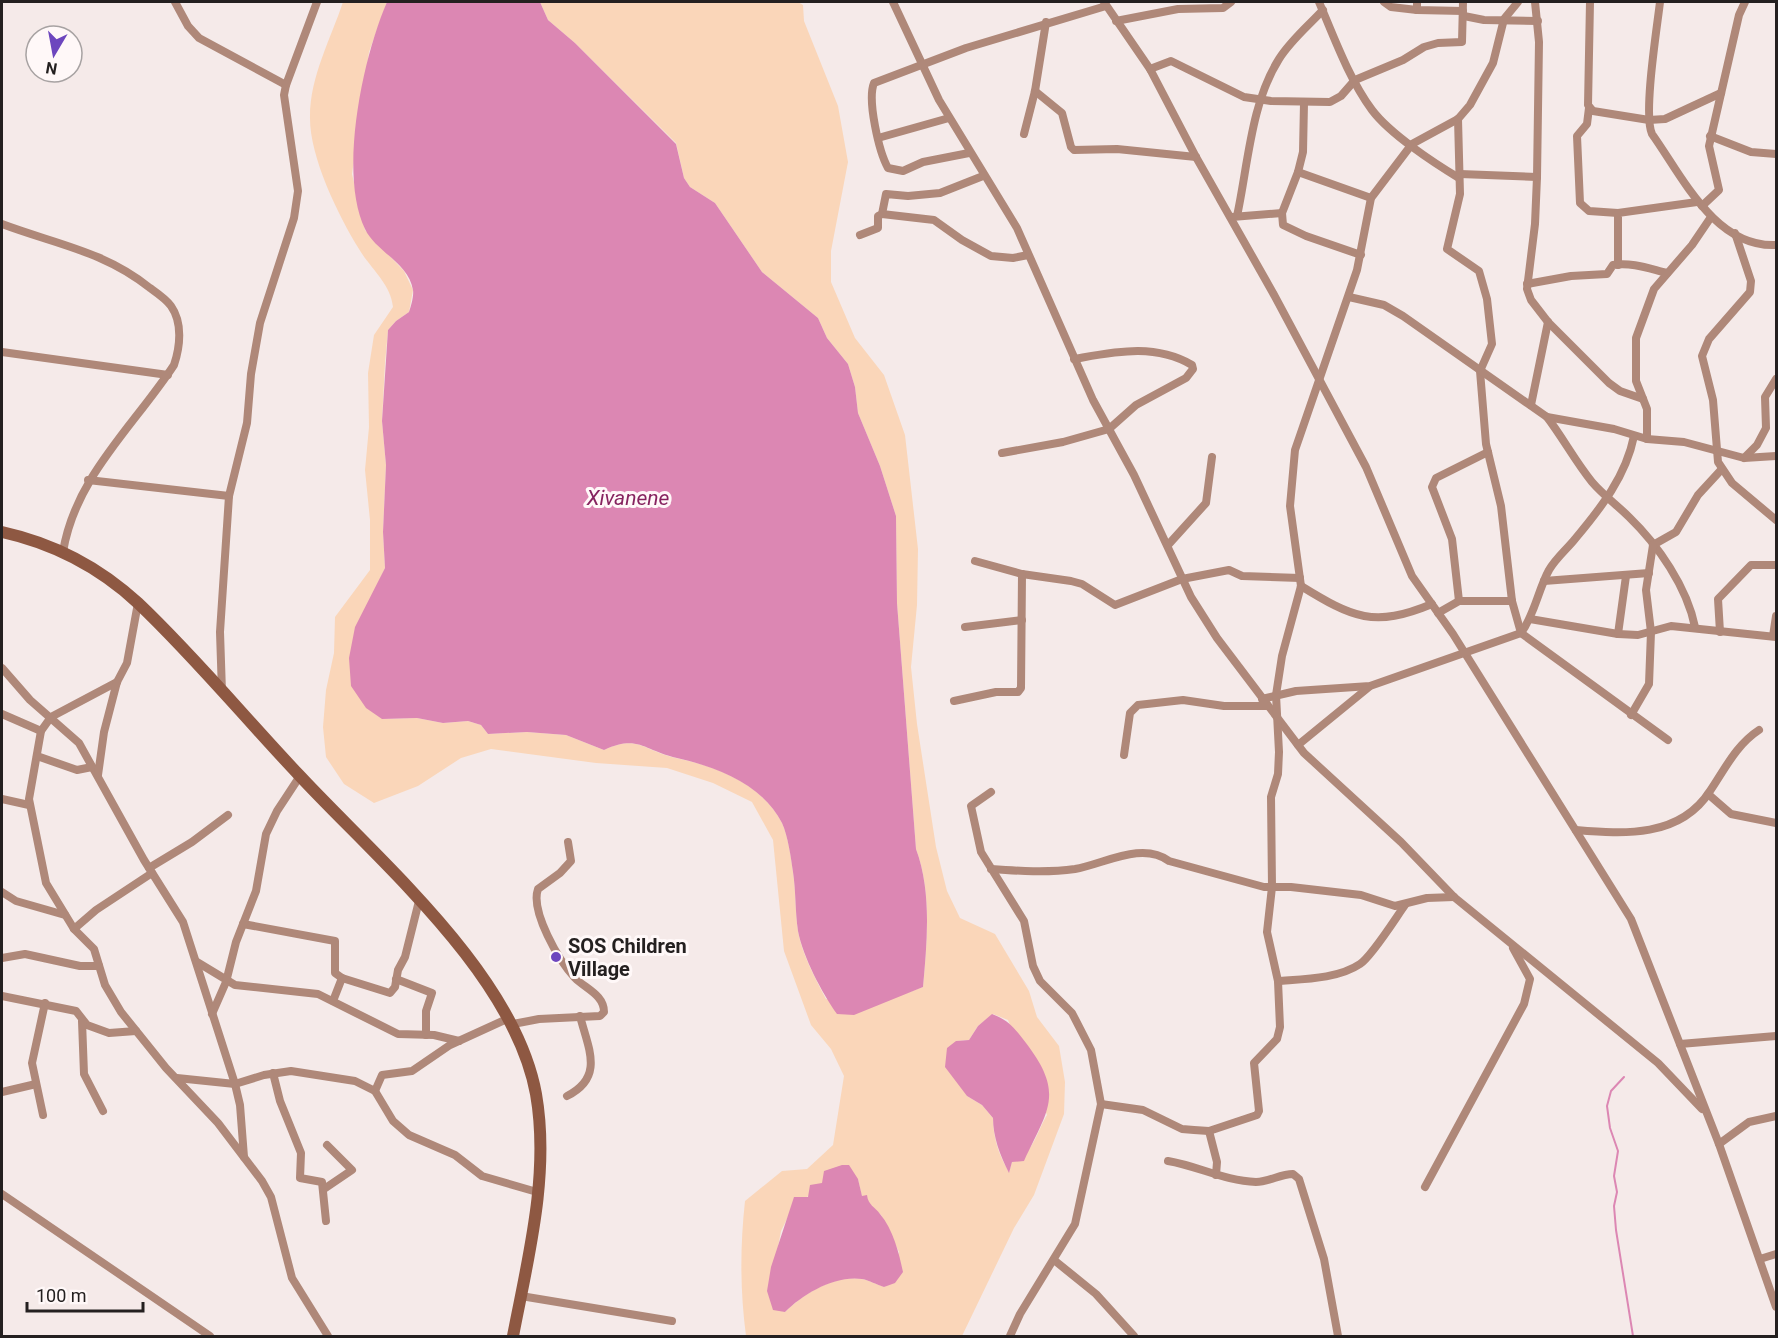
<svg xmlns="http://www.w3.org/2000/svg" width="1778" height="1338" viewBox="0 0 1778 1338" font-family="Roboto,sans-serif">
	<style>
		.green { fill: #fad6b9; fill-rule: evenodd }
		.water { fill: #dc87b3 }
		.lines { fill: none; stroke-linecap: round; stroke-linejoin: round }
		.stream { stroke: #dc87b3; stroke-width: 2 }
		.street { stroke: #af8879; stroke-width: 8 }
		.secondary { stroke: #8e5842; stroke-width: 12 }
		.poi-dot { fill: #6d46be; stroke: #fff8f8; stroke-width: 2 }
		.labels { text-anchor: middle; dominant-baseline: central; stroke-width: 6; stroke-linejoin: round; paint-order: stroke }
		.poi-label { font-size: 20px; font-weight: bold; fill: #242020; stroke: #fff8f8; text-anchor: start }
		.water-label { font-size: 21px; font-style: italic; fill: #86235f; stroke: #fff8f8 }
	</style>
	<rect width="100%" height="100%" fill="#f5eae9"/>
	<path class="green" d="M343,2h44l-18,50 -17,122 13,56 39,41 9,19 -4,22 -13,9 -8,9 -3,33 -3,58 4,44 -3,67 2,36 -12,26 9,125 35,-1 26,5 25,-2 13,4 7,9 39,-2 39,3 38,15c35,-16 39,1 72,8 42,9 85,25 106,65 6,13 9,34 11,49 3,20 2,40 5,59 4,23 17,47 28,68l81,-6 16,-6c4,-45 9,-95 -7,-138l-19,-246 -1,-87 -16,-50 -22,-53 -3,-26 -7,-23 -21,-26 -9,-20 -56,-46 -47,-69 -25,-16 -6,-9 -8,-35 -101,-100 -27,-23 -8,-18h258l5,3 1,16 34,85 10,56 -17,89v31l24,56 29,37 21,60 13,114 -1,56 -6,62 6,57 19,123 11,44 13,27 35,16 34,57 8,26 22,29 6,36 -1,32 -30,81 -20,33 -52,108h-216c-6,-46 -6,-89 -1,-135l37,-30 25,-2 26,-24 11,-69 -13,-27 -20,-24 -27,-74 -11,-111 -21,-38 -39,-19 -46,-15 -71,-5 -105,-14 -30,9 -43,28 -44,17 -30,-19 -18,-27 -3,-30 3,-37 8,-37 1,-36 35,-47v-50l-5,-50 4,-43 -1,-54 6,-38 19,-28c-2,-23 -23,-39 -34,-58 -21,-34 -50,-93 -49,-133 0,-39 21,-78 33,-114zM993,1014l15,6 39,95c-9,14 -16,44 -35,47l-3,10c-10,-16 -16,-35 -16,-54l-11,-13 -15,-9 -11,-55 13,-1 9,-14zM858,1179l4,18 19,18 18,37 -14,35c-8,-2 -16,-7 -23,-8 -27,-5 -59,15 -77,33l-7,-65 3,-16 10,-20 31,-27z"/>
	<g class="water">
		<path d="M387,2h153l8,18 27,23 101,101 8,34 6,9 25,16 47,69 56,46 9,20 21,26 7,23 3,26 22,53 16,50 1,87 19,246c16,43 11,93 7,138l-69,28 -17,-1c-15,-21 -34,-57 -39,-83 -3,-19 -2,-39 -5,-59 -2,-14 -5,-36 -11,-49 -20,-39 -65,-56 -105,-65 -33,-7 -38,-24 -73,-8l-38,-15 -39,-3 -39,2 -7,-9 -13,-4 -25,2 -26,-5 -35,1 -16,-11 -15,-22 -2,-28 6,-31 30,-59 -2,-36 3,-67 -4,-44 6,-91 8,-9 13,-9c2,-6 5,-16 4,-22 -4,-27 -37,-38 -48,-61 -27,-56 -2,-172 22,-227z"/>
		<path d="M992,1014c17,6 23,15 34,29 39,51 22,66 -2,118l-12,1 -3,11c-9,-18 -16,-36 -16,-55l-11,-13 -15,-9 -22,-29 2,-19 9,-7 13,-1 9,-14z"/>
		<path d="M842,1165h7l9,14 4,17 5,-1c1,10 8,12 13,19 13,15 19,39 23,58l-8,11 -11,4c-7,-2 -15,-7 -22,-8 -27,-4 -59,15 -77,33l-12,-2 -6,-19 4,-24 23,-70h14l2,-12 12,-2 2,-12z"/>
	</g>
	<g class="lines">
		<polyline class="stream" points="1624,1077 1611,1091 1607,1106 1610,1128 1618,1151 1614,1176 1617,1192 1614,1206 1616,1230 1633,1336"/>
		<g class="street">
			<polyline points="175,2 188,26 199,38 286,85"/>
			<polyline points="893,2 939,100 1017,228 1093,400 1134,475 1191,597 1217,638 1304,753 1401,842 1454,897 1658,1063 1702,1109"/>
			<polyline points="1104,2 1150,69 1196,157 1273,293 1366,467 1412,576 1453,634 1631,919 1719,1144 1776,1307"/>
			<path d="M1319,2c15,35 30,77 53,108 18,24 62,53 87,68"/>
			<polyline points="1384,2 1391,7 1417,10"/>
			<polyline points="1417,2 1417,10 1463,11"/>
			<polyline points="1535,2 1539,42 1537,177 1535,224 1527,289 1531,300 1548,322 1609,383 1620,391 1643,399"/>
			<polyline points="1590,2 1588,105 1593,111 1649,120 1665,119 1721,93"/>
			<path d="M1660,2c-3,26 -17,113 -8,132 30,42 63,114 124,111"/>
			<polyline points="1464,16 1484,20 1538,21"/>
			<polyline points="1116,21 1178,9 1223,8 1231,2"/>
			<polyline points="1150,69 1171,61 1244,97 1271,101 1330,102 1341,96 1355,80 1403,60 1424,47 1438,43 1462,42 1463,2"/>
			<polyline points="1035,91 1062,113 1071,147 1074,150 1117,149 1196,157"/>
			<polyline points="1304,103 1303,152 1298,172 1371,198"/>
			<polyline points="1589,108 1587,124 1577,136 1580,203 1589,211 1618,213"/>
			<polyline points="1458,119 1460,194 1447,249 1479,271 1487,299 1492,344 1480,371 1486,444 1501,506 1512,601 1521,633 1668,740"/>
			<polyline points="1024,134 1035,91 1046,22"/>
			<polyline points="1710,136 1751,152 1776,154"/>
			<polyline points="878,138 949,118"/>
			<path d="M969,153l-46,9 -20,9 -15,-3c-9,-16 -21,-68 -14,-85l92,-35 140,-42"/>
			<polyline points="1298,172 1282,213 1283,225 1306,236 1361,255"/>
			<polyline points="1460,174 1537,177"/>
			<polyline points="1702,206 1719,190 1709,146 1739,15 1745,2"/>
			<polyline points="882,214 934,220 962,240 991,256 1013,258 1028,255"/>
			<path d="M1237,216c11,-51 14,-113 42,-157 11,-18 30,-34 44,-49"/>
			<polyline points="1232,217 1282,213"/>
			<path d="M2,224c53,20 102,27 148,64 7,5 16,11 21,18 12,17 9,41 3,59 -40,61 -99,112 -111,187"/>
			<polyline points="1735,233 1751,281 1750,292 1709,339 1702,356 1713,400 1718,462 1732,483 1776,520"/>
			<polyline points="860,235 878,228 878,216 882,214 886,194 908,196 940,193 983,176"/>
			<polyline points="1618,265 1618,213 1697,202"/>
			<path d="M1527,284l44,-8 36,-2 6,-9c19,-3 37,4 54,8"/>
			<polyline points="1349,297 1384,305 1403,316 1547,417 1614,429 1647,439 1684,442 1744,458 1776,456"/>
			<polyline points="2,352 168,375"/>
			<polyline points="1531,405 1548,322"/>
			<path d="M1547,417c16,21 28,44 45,65 11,13 25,23 37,35 29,28 58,70 66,110"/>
			<polyline points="1647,439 1647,409 1636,381 1636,338 1654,289 1692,245 1711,217"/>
			<path d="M1002,453l61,-11 46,-13 27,-24 50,-27 7,-9 -1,-4c-38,-22 -77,-13 -118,-6"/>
			<polyline points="1744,458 1757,445 1766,428 1765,397 1776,379"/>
			<polyline points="88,480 229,496"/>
			<polyline points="1168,545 1206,503 1212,457"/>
			<polyline points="1653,545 1676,532 1698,495 1721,470"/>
			<polyline points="975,561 1022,574 1071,581 1082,584 1115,605 1182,579 1229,570 1242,576 1300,578"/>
			<polyline points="1544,581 1649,573"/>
			<path d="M1301,586c52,32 73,42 131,18"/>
			<polyline points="1459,601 1452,539 1432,487 1436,478 1488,452"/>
			<polyline points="1438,613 1459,601 1512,601"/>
			<polyline points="1530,619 1618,634 1638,635 1671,626 1776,637"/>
			<polyline points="965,627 1022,620"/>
			<polyline points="1720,632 1718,599 1751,565 1776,565"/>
			<polyline points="1618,634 1626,576"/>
			<polyline points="1773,636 1776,616"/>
			<polyline points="2,668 30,700 79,743 144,860 183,922 235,1084 240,1105 244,1157"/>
			<polyline points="117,682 51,717 41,731 29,799 46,883 74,929 94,949 105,985 121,1012 166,1068 218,1123 262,1181 271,1197 292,1278 328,1336"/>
			<polyline points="222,692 220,632 229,496 247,423 251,374 260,323 294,218 298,191 284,95 286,85 317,2"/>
			<path d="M1262,699l34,-8 74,-5 151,-53c14,-19 17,-43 28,-63 7,-12 18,-21 26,-31 26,-31 51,-63 59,-103"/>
			<polyline points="954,701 996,692 1018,692 1021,688 1022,574"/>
			<polyline points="2,714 41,731"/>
			<polyline points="1631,715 1649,684 1651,632 1646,590 1653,545"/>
			<polyline points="1298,745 1369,687"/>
			<polyline points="1124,755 1130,713 1138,705 1183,700 1224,706 1267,706"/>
			<polyline points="37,756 77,770 92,767"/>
			<polyline points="98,775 104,732 117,682 127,663 138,603"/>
			<polyline points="991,792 971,806 981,852 1024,921 1033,966 1040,981 1072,1013 1091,1050 1101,1104 1075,1224 1020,1314 1010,1336"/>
			<polyline points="1708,794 1731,814 1776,823"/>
			<polyline points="2,799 29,805"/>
			<path d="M1576,830c48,4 104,8 134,-39 15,-22 26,-46 49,-61"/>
			<polyline points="149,868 192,842 228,815"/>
			<path d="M991,869c28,2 56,4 84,0 29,-5 67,-28 94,-8l95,26h27l70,8 34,11 32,-8 27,-1"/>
			<polyline points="2,892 16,901 65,915"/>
			<polyline points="243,924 335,941 335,973 342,978 390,993 395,987 398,970 405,957 419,901"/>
			<polyline points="74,929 96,910 152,873"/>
			<polyline points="2,958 25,954 80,966 99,966"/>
			<polyline points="197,962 235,985 318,994 398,1034 434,1035 459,1041"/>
			<polyline points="396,979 432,993 426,1011 426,1035"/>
			<path d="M1278,981c25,-2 60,-2 82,-17 12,-8 35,-45 45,-59"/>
			<polyline points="2,996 76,1011 87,1025 109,1033 136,1031"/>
			<polyline points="333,1001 342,978"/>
			<polyline points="212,1014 226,982 236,942 256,891 266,834 277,811 300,776"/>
			<polyline points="82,1021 84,1074 103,1111"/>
			<path d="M513,1024l26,-5 61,-3 4,-4c0,-17 -18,-23 -29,-34 -16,-17 -45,-67 -37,-89l22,-16 11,-12 -3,-19"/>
			<polyline points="1680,1044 1776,1036"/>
			<polyline points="273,1073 280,1101 301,1153 300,1178 322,1182 326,1221"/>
			<polyline points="177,1078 235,1084 264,1075 291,1071 355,1081 375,1091 393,1121 409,1135 455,1155 482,1176 537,1192"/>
			<polyline points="375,1091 382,1075 412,1071 450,1045 509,1018"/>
			<polyline points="2,1092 36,1084"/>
			<path d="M567,1096c38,-19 21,-48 13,-80"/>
			<polyline points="1101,1104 1143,1110 1182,1129 1194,1130 1209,1131 1257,1115 1259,1111 1254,1063 1277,1039 1280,1027 1278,981 1267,932 1272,887 1271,797 1278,774 1279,752 1276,695 1282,656 1301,586 1290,506 1295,450 1357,270 1371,198 1412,144 1458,119 1470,105 1493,63 1504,19 1518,2"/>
			<polyline points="43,1115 32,1063 45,1003"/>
			<polyline points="1209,1131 1217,1162 1216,1175"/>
			<polyline points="1719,1144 1749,1122 1776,1116"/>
			<path d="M1168,1161c30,5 57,20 88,21 13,0 24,-8 37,-8l6,5 25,80 14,77"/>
			<polyline points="1425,1187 1524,1004 1530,979 1513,948"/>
			<polyline points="324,1189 352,1170 327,1145"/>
			<polyline points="2,1194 210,1336"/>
			<polyline points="1760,1259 1776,1254"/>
			<polyline points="1054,1260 1096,1294 1134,1336"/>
			<polyline points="521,1296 672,1321"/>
		</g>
		<path class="secondary" d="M2,532c50,11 97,35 136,71 57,54 107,115 161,172 81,87 215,199 237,319 14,80 -8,164 -23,242"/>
	</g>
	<circle class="poi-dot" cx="556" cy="957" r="6"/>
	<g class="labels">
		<g class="poi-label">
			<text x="568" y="946">SOS Children<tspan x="568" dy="23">Village</tspan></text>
		</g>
		<g class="water-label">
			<text x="628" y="498">Xivanene</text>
		</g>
	</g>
	<rect width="1778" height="1338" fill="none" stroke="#242020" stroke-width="6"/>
	<g transform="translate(54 54) rotate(190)"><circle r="28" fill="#fff8f8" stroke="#a7a2a2" stroke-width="1.5"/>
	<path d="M0-4.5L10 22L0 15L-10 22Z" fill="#6d46be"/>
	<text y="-9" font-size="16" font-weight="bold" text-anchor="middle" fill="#242020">N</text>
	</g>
	<path d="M27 1302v9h116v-9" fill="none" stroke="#242020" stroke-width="3"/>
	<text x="36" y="1302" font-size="18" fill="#242020" stroke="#fff8f8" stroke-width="4.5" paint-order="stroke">100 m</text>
</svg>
